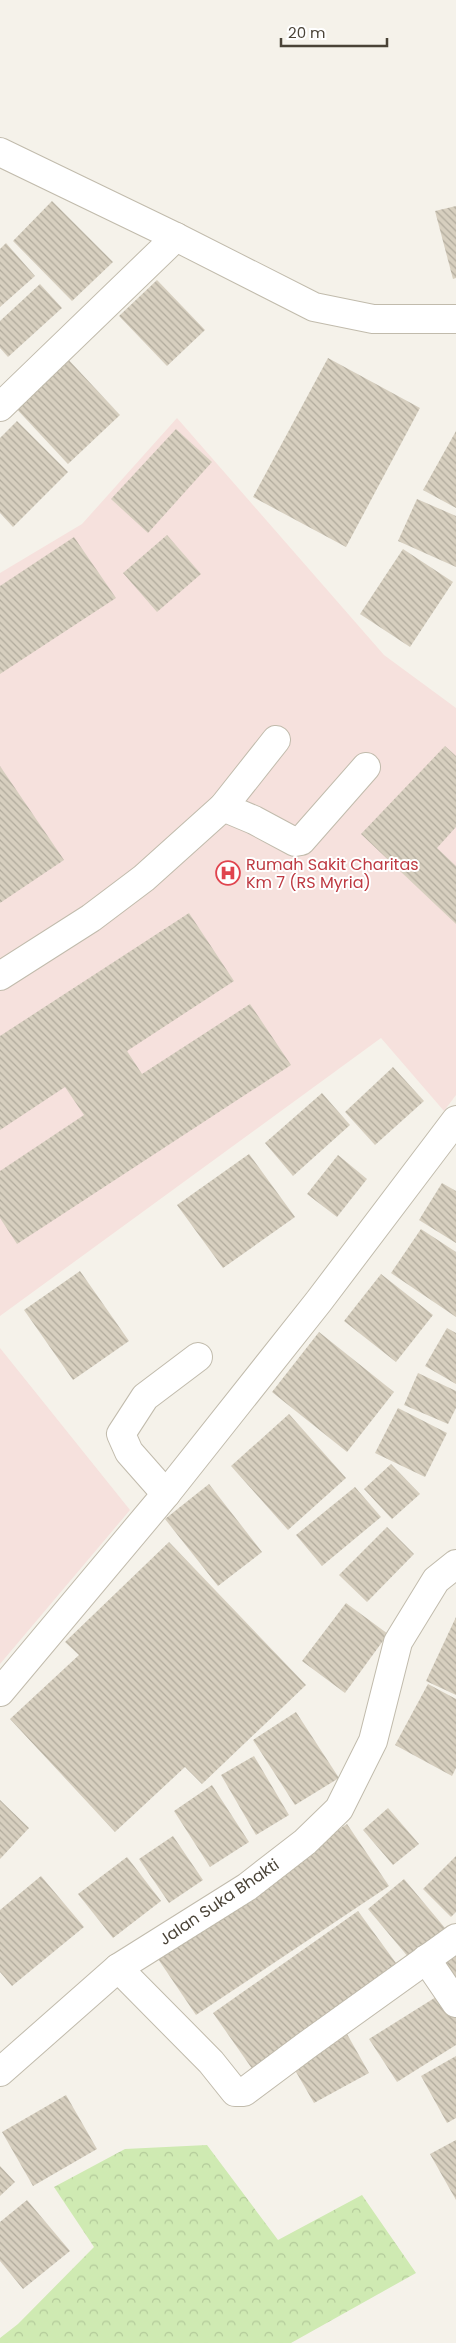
<svg xmlns="http://www.w3.org/2000/svg" width="456" height="2343" viewBox="0 0 456 2343" font-family="Poppins,sans-serif">
	<style>
		.medical { fill: #f6e1dd }
		.forest { fill: url(#forest-crowns) }
		.building { fill: url(#building-back-hatch) }
		.lines { fill: none; stroke-linecap: round; stroke-linejoin: round }
		.minor-casing { stroke: #c1bbac; stroke-width: 30 }
		.minor { stroke: #fff; stroke-width: 28 }
		.labels { text-anchor: middle; dominant-baseline: central; stroke-width: 4; stroke-linejoin: round; paint-order: stroke }
		.health-label { font-size: 16px; fill: #be3a42; stroke: #fff; text-anchor: start }
		.street-label { font-size: 16px; fill: #4a4337; stroke: #fff }
	</style>
	<defs>
		<pattern id="forest-crowns" width="20" height="18" patternUnits="userSpaceOnUse" patternTransform="scale(1.25)"><rect width="20" height="18" fill="#cfeab2"/><path d="M2 6a3 3 0 1 1 6 0M12 15a3 3 0 1 1 6 0" fill="none" stroke="#b3ca9a"/></pattern>
		<pattern id="building-back-hatch" width="6" height="6" patternUnits="userSpaceOnUse" patternTransform="scale(1.25)"><rect width="6" height="6" fill="#d7cfbf"/><path d="M-1 5l2 2M0 0l6 6M5-1l2 2" fill="none" stroke="#b0aa9c"/></pattern>
	</defs>
	<rect width="100%" height="100%" fill="#f5f2ea"/>
	<g class="medical">
		<polygon points="177,418 384,655 456,708 456,1095 444,1111 381,1038 0,1316 0,573 82,524"/>
		<polygon points="0,1348 130,1510 0,1664"/>
	</g>
	<polygon class="forest" points="207,2145 278,2240 362,2195 416,2273 291,2343 0,2343 0,2338 18,2324 94,2247 54,2187 125,2149"/>
	<g class="building">
		<polygon points="52,201 113,262 72,301 13,241"/>
		<polygon points="456,206 456,278 453,279 435,211"/>
		<polygon points="6,243 35,276 0,307 0,249"/>
		<polygon points="157,280 205,330 167,366 119,316"/>
		<polygon points="40,284 62,308 8,357 0,348 0,321"/>
		<polygon points="65,356 120,415 68,464 12,404"/>
		<polygon points="328,358 420,408 346,547 253,497"/>
		<polygon points="17,421 68,472 13,527 0,513 0,438"/>
		<polygon points="176,429 212,462 148,533 111,499"/>
		<polygon points="456,431 456,508 423,490"/>
		<polygon points="417,499 456,516 456,567 398,541"/>
		<polygon points="167,535 201,574 157,612 123,573"/>
		<polygon points="74,537 116,598 0,674 0,586"/>
		<polygon points="403,549 453,582 410,647 360,614"/>
		<polygon points="445,746 456,756 456,827 437,848 456,866 456,924 361,834"/>
		<polygon points="0,766 64,860 0,903"/>
		<polygon points="189,913 234,981 127,1051 142,1074 250,1004 291,1065 17,1244 0,1218 0,1171 84,1115 65,1087 0,1130 0,1036"/>
		<polygon points="393,1067 424,1101 375,1145 345,1112"/>
		<polygon points="322,1093 350,1125 293,1176 265,1143"/>
		<polygon points="249,1154 295,1217 223,1268 177,1205"/>
		<polygon points="338,1155 367,1179 337,1217 307,1194"/>
		<polygon points="442,1183 456,1191 456,1243 419,1220"/>
		<polygon points="421,1229 456,1252 456,1317 391,1273"/>
		<polygon points="80,1271 129,1341 73,1380 24,1310"/>
		<polygon points="381,1274 433,1315 396,1362 344,1321"/>
		<polygon points="447,1328 456,1333 456,1384 425,1366"/>
		<polygon points="319,1332 394,1392 347,1452 272,1392"/>
		<polygon points="418,1373 456,1391 456,1408 448,1424 404,1405"/>
		<polygon points="398,1408 447,1433 425,1477 375,1453"/>
		<polygon points="289,1414 346,1478 288,1530 231,1466"/>
		<polygon points="391,1464 420,1494 392,1519 364,1489"/>
		<polygon points="209,1484 262,1552 218,1586 165,1519"/>
		<polygon points="355,1487 381,1517 322,1566 296,1535"/>
		<polygon points="387,1527 414,1554 367,1602 339,1575"/>
		<polygon points="169,1542 306,1685 202,1784 185,1767 115,1832 10,1719 79,1655 65,1642"/>
		<polygon points="346,1603 388,1634 345,1693 302,1661"/>
		<polygon points="456,1617 456,1695 426,1681"/>
		<polygon points="428,1684 456,1699 456,1768 452,1776 395,1745"/>
		<polygon points="296,1712 339,1778 295,1805 253,1740"/>
		<polygon points="254,1756 289,1815 256,1835 221,1775"/>
		<polygon points="212,1785 249,1842 210,1867 174,1811"/>
		<polygon points="0,1800 29,1828 0,1859"/>
		<polygon points="388,1808 419,1844 393,1865 363,1830"/>
		<polygon points="347,1824 389,1886 196,2015 154,1953"/>
		<polygon points="173,1836 203,1880 169,1903 139,1859"/>
		<polygon points="456,1856 456,1912 451,1917 423,1889"/>
		<polygon points="127,1857 161,1901 113,1938 78,1894"/>
		<polygon points="41,1876 84,1927 12,1986 0,1972 0,1910"/>
		<polygon points="404,1879 445,1928 409,1958 368,1909"/>
		<polygon points="358,1911 404,1974 258,2077 213,2013"/>
		<polygon points="456,1943 456,1982 440,1952"/>
		<polygon points="444,1992 456,2011 456,2045 397,2082 369,2039"/>
		<polygon points="347,2034 369,2073 314,2103 292,2065"/>
		<polygon points="456,2056 456,2118 447,2123 421,2076"/>
		<polygon points="66,2095 97,2149 33,2186 2,2132"/>
		<polygon points="456,2140 456,2200 430,2154"/>
		<polygon points="0,2166 15,2182 0,2196"/>
		<polygon points="27,2200 70,2251 23,2289 0,2261 0,2222"/>
	</g>
	<g class="lines">
		<g class="minor-casing">
			<g id="minor">
				<polyline points="0,152 176,237 314,307 373,319 456,319"/>
				<polyline points="0,407 176,237"/>
				<polyline points="223,807 254,820 295,842 301,841 366,767"/>
				<polyline points="0,976 91,918 144,878 223,807 276,740"/>
				<polyline points="166,1494 129,1452 121,1434 145,1397 198,1357"/>
				<polyline points="0,1692 166,1494 319,1301 456,1120"/>
				<polyline points="426,1959 456,2003"/>
				<polyline points="118,1968 211,2062 235,2092 244,2092 307,2045 456,1938"/>
				<polyline points="0,2072 118,1968 247,1887 305,1842 339,1809 373,1741 398,1642 436,1580 456,1564"/>
			</g>
		</g>
		<use href="#minor" class="minor"/>
	</g>
	<defs>
		<g id="hospital-ring" transform="scale(1.25)"><circle r="9.5" fill="#fff" stroke="#e0444e" stroke-width="1.5"/><path d="M-5-5h3v3.5h4V-5h3V5h-3V1.5h-4V5h-3Z" fill="#e0444e"/></g>
	</defs>
	<g fill-rule="evenodd">
		<use href="#hospital-ring" x="228" y="873"/>
	</g>
	<g class="labels">
		<g class="health-label">
			<text x="246" y="864">Rumah Sakit Charitas<tspan x="246" dy="18">Km 7 (RS Myria)</tspan></text>
		</g>
		<g class="street-label">
			<text transform="translate(219 1902) rotate(-34)">Jalan Suka Bhakti</text>
		</g>
	</g>
	<path d="M281 38v8h106v-8" fill="none" stroke="#4a4337" stroke-width="2.5"/>
	<text x="288" y="38" font-size="15" fill="#4a4337" stroke="#ffffff" stroke-width="4" paint-order="stroke">20 m</text>
</svg>
